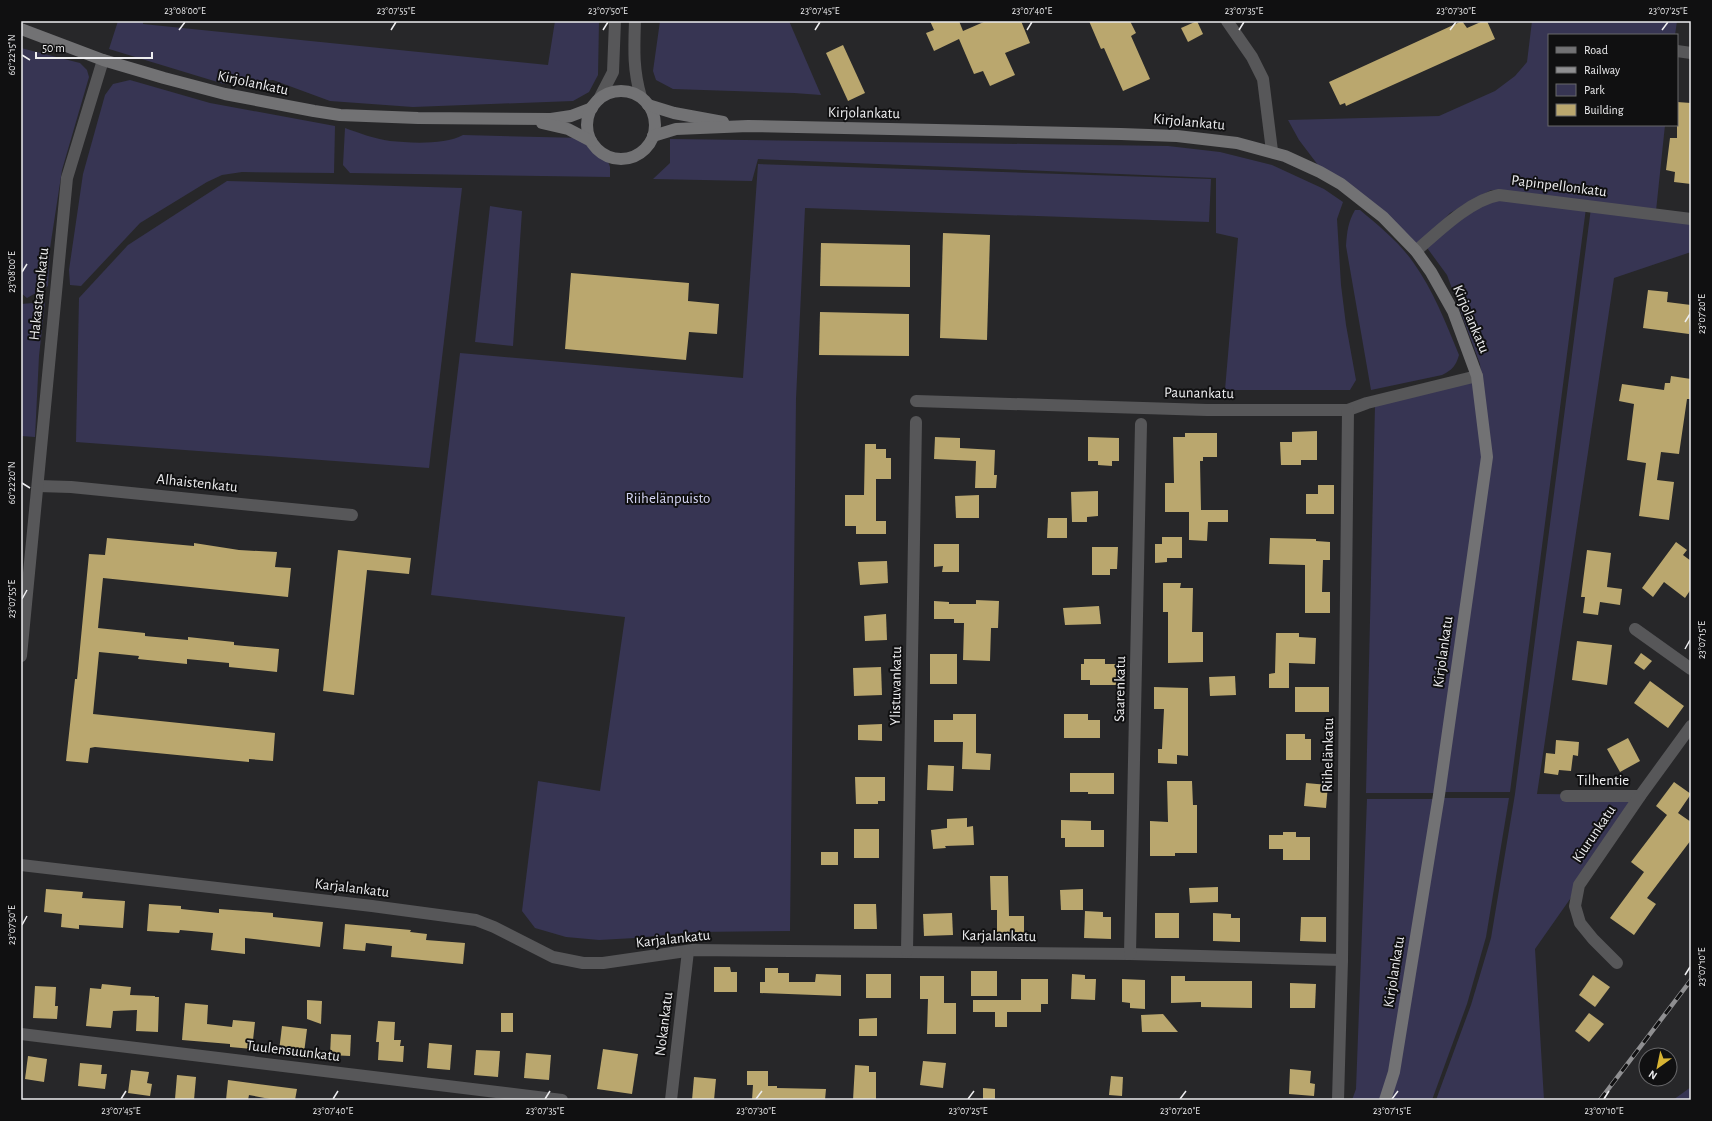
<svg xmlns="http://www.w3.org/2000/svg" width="1712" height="1121" viewBox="0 0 1712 1121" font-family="'Alegreya Sans',sans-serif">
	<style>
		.green { fill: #373553 }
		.building { fill: #baa76e }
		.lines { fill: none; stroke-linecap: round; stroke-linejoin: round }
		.minor { stroke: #575759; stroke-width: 12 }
		.tertiary { stroke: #575759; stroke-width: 12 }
		.secondary { stroke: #727274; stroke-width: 12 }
		.rail-casing { stroke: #8f8f91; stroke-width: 4.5 }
		.rail { stroke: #101011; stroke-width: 3; stroke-dasharray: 9; stroke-linecap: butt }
		.ticks { fill: none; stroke: #ededef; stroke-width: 1.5 }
		.labels { text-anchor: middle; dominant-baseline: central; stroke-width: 4; stroke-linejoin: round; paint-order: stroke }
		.street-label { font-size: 15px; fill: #ededef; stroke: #101011 }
		.park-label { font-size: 15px; fill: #d4d4f3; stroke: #101011 }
		.neatline { fill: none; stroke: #ededef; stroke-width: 1.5 }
		.ticks-label { font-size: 10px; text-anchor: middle; fill: #ededef }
	</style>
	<rect width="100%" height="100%" fill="#272729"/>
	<g class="green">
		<polygon points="118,21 143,21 143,24 548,65 555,21 599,21 598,75 589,92 573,101 413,107 330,101 273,80 224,84 109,49"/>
		<polygon points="660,21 789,21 821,95 794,93 673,89 656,80 653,71"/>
		<polygon points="1532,21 1677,21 1675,35 1549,35 1549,125 1665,125 1656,211 1491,190 1450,213 1418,248 1321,169 1299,140 1288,120 1439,116 1495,91 1515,76 1527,62"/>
		<polygon points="21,48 80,63 87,70 89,77 62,170 50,248 48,286 27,298 21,293"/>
		<polygon points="130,80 210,103 335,126 334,173 242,172 222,175 207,182 140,223 81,286 70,285 69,270 83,174 105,95 113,84"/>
		<path d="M345,128c14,5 30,11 45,13 20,2 55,4 73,-6l120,3 24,20 3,9v10l-260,-4 -7,-8z"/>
		<polygon points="670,139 1168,146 1220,152 1272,165 1324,189 1343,202 1337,219 1341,285 1346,325 1356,380 1350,390 1225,390 1238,238 1216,233 1216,178 758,159 752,181 653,179 670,163"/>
		<polygon points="758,164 1211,179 1209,222 805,208 796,399 790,931 692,932 635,938 599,940 566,937 535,928 522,911 538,781 600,791 625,617 431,595 460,353 743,378"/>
		<polygon points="227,181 462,188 429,468 76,442 79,298 128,245"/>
		<polygon points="1495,198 1586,208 1510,792 1443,792 1490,458 1480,364 1447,275 1425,245 1456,220"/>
		<polygon points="490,206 522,211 513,346 475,342"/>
		<polygon points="1591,208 1691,220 1691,252 1614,278 1537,794 1643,795 1535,949 1544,1100 1436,1100 1471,1005 1491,938 1515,794"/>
		<path d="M1355,210h5c19,16 39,32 53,52 20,28 33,61 46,93 -3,11 -7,15 -17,20l-71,15 -25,-144c1,-14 2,-24 9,-36z"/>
		<polygon points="45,302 39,356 35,437 21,436 21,304"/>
		<polygon points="1472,381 1484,457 1437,793 1366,793 1375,406"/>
		<polygon points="1441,798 1509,798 1486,937 1467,1004 1432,1100 1387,1100"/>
		<polygon points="1367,799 1435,799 1392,1071 1381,1100 1352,1100 1356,1089"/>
		<polygon points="1691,1087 1691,1100 1673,1100"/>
	</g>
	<g class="building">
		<polygon points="930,21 959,21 963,31 986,21 1021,21 1030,43 1005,53 1015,75 990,86 983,71 974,74 959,39 934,51 926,33 934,30"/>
		<polygon points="1089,21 1130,21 1136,33 1131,36 1150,79 1123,91 1104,48 1101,49"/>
		<polygon points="1197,21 1203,34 1188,42 1181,28"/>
		<polygon points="1462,21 1467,28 1483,21 1487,21 1495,39 1346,106 1345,103 1340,105 1329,82"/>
		<polygon points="843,45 865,93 848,101 826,53"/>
		<polygon points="1677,102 1691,103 1691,184 1674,182 1675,172 1666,170 1670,138 1677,138"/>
		<polygon points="943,233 990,235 987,340 940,338"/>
		<polygon points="821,243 910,245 910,287 820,286"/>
		<polygon points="571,273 689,283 688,301 719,304 717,334 689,332 686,360 565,349"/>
		<polygon points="1648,290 1668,292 1667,302 1691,305 1689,334 1643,328"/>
		<polygon points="820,312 909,314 909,356 819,355"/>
		<polygon points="1671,376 1691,379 1691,399 1687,399 1679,454 1661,452 1657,480 1674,482 1669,520 1639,516 1646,463 1627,460 1634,404 1619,401 1622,384 1664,390 1665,383 1670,383"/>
		<polygon points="1317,431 1317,460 1301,460 1301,465 1281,465 1280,442 1292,442 1292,432"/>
		<polygon points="1185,433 1217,433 1217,457 1203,457 1203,461 1200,461 1201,510 1228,510 1228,522 1208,522 1207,541 1189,540 1189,512 1165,512 1165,483 1174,483 1173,437 1185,437"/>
		<polygon points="935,437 960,438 960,448 995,450 994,475 997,475 996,488 975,488 976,461 934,459"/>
		<polygon points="1088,437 1119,438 1119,461 1112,461 1112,466 1098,465 1098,461 1088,461"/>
		<polygon points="865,444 876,444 876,449 886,449 886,458 891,458 891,479 876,479 876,521 886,521 886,534 856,534 856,526 845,526 845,495 864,495"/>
		<polygon points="1318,485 1334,485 1334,514 1306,514 1306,494 1318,494"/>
		<polygon points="1098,491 1098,516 1087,517 1087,522 1072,522 1071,492"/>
		<polygon points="979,495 979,518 956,518 955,496"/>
		<polygon points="1048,518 1067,518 1067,538 1047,538"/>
		<polygon points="1162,537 1182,537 1182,558 1167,558 1167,562 1155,563 1155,544 1162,544"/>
		<polygon points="107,538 194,546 194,543 239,550 277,552 275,567 291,568 288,597 103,578 98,628 145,633 145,636 188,640 188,637 234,642 234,645 279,649 277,672 229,667 229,663 187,659 187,664 138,659 139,656 99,652 93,714 275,733 273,761 249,759 249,762 95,747 90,748 88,763 66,761 75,679 77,679 89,554 105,555"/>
		<polygon points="1270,538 1316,539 1316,541 1330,542 1330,560 1323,560 1322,592 1330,592 1330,613 1305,613 1305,565 1269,564"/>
		<polygon points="1676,542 1687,550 1683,555 1691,561 1691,589 1685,598 1664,582 1653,597 1642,588"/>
		<polygon points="934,544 959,544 959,572 942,572 943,566 934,567"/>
		<polygon points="1092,547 1118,547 1117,569 1110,569 1110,575 1092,575"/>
		<polygon points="338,550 411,558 409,574 367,570 354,695 323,691"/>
		<polygon points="1587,550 1611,553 1607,587 1622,589 1620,605 1600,602 1598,615 1583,613 1585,597 1581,597"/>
		<polygon points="887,561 888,583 860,585 858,562"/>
		<polygon points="1163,583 1181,583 1180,588 1193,588 1192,632 1203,632 1203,662 1168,663 1168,612 1163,612"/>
		<polygon points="976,600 999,601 998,628 991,628 990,661 963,660 964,623 954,623 954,619 934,619 934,601 949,602 949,604 976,604"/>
		<polygon points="1099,606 1101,624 1065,625 1063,608"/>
		<polygon points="886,614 887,640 865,641 864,616"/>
		<polygon points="1276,633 1299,633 1299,637 1316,638 1315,664 1289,663 1289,688 1269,688 1269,674 1275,673"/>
		<polygon points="1577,641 1612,645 1607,685 1572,680"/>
		<polygon points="1641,653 1652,661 1644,670 1634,663"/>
		<rect x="930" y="654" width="27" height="30"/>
		<polygon points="1084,659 1105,659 1105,664 1116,664 1116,685 1090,685 1090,680 1081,680 1081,664 1084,664"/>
		<polygon points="881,667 882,695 854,696 853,668"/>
		<polygon points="1235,676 1236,695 1210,696 1209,677"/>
		<polygon points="1650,681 1684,706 1668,728 1634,703"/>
		<polygon points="1154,687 1188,688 1188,756 1177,755 1177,764 1158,763 1158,749 1162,749 1164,709 1154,709"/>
		<rect x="1295" y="687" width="34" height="25"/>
		<polygon points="953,714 976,714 976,753 991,754 990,770 962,769 963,742 934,742 934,720 953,720"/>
		<polygon points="1064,714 1088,714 1088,720 1100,720 1100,738 1064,738"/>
		<polygon points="882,724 882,741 858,740 858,725"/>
		<polygon points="1286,734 1305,734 1305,739 1311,739 1311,760 1286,760"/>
		<polygon points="1628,738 1640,761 1620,772 1607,749"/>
		<polygon points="1556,740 1579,742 1578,756 1573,755 1571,771 1559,770 1558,775 1544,773 1546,753 1555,754"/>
		<polygon points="928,765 954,766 953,791 927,790"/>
		<polygon points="1070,773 1114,773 1114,794 1088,794 1088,792 1070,792"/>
		<polygon points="855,777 885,777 885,801 878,801 878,804 856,804"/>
		<polygon points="1167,781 1192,781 1193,805 1197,805 1197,853 1175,853 1175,856 1150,856 1150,821 1168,822"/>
		<polygon points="1674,782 1691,794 1678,813 1691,822 1691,840 1647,898 1656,904 1634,935 1610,918 1644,872 1631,862 1667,815 1656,806"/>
		<polygon points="1306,783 1328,785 1326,808 1304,806"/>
		<polygon points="967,818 967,827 973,826 974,845 945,846 946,848 933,849 931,830 947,828 947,819"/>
		<polygon points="1061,820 1091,821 1091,830 1104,830 1104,847 1065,847 1065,838 1061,838"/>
		<rect x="854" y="829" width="25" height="29"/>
		<polygon points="1283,832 1296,832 1296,837 1310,837 1310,860 1283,860 1283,849 1269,849 1269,835 1283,835"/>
		<rect x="821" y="852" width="17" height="13"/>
		<polygon points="990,876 1008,876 1009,916 1024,916 1024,939 997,939 997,910 991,910"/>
		<polygon points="1218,887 1218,902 1190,903 1189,888"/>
		<polygon points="46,889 83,892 82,898 125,901 123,928 79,925 79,929 61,927 62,914 44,912"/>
		<polygon points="1083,889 1083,910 1061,910 1060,890"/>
		<polygon points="149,904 181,906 181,909 219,913 219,909 273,913 273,917 323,922 320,947 245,938 245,954 211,950 213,933 180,930 179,933 147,931"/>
		<polygon points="854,904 876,904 877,929 854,929"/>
		<polygon points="1085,911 1103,912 1103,917 1111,917 1111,939 1084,938"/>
		<polygon points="952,913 953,935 924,936 923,914"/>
		<rect x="1155" y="913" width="24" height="25"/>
		<polygon points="1213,913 1231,914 1231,918 1240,918 1240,942 1213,941"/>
		<polygon points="1301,917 1326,917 1326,942 1300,941"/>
		<polygon points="345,924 411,930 410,932 427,934 426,940 465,943 463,964 391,957 392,946 366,943 365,951 343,949"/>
		<polygon points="714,967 730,967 731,972 737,972 737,992 714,992"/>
		<polygon points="765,968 778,968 778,973 789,973 789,982 815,982 816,974 841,975 841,996 760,993 760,982 765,982"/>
		<rect x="971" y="971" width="26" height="25"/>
		<rect x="866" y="974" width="25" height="24"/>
		<polygon points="1072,974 1085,975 1085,979 1096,979 1095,1000 1071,999"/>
		<polygon points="1593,975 1610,987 1595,1007 1579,995"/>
		<polygon points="920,976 944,976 944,1003 956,1003 956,1034 927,1034 928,999 920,999"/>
		<polygon points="1171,976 1185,976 1185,981 1252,981 1252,1008 1201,1007 1201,1002 1171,1003"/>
		<polygon points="1021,979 1048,979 1048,1004 1041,1004 1041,1012 1007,1012 1007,1027 995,1027 995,1012 973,1012 973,1000 1021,1000"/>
		<polygon points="1122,979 1145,980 1145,1009 1130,1008 1130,1003 1122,1002"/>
		<polygon points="1290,983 1316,984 1315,1008 1290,1008"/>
		<polygon points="102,984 131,987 130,995 155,996 155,997 159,997 158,1032 136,1031 137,1010 113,1011 111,1028 86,1026 90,988 101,989"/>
		<polygon points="35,986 56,987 55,1006 58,1006 57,1019 33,1018"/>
		<polygon points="307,1000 322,1001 321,1024 307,1019"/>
		<polygon points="185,1003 208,1005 207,1024 232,1027 233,1020 255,1022 252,1049 230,1047 230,1044 182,1040"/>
		<rect x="501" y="1013" width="12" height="19"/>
		<polygon points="1589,1013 1604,1024 1589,1042 1575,1031"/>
		<polygon points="1163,1014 1178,1032 1142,1032 1141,1015"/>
		<polygon points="877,1018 877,1036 859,1036 859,1019"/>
		<polygon points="378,1021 395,1022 394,1040 401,1040 400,1046 404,1046 403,1062 378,1060 379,1042 376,1042"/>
		<polygon points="282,1026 307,1029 304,1053 279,1051"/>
		<polygon points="331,1034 351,1035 350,1056 330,1055"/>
		<polygon points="429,1043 452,1045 450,1070 427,1068"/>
		<polygon points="603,1049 638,1054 632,1094 597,1089"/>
		<polygon points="476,1050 500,1051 498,1077 474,1075"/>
		<polygon points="526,1053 551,1055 549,1080 524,1078"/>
		<polygon points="28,1056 47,1059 44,1082 25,1079"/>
		<polygon points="923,1061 946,1063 943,1088 920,1085"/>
		<polygon points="80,1063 102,1065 101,1074 107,1074 105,1089 78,1086"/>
		<polygon points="855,1065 869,1066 869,1072 876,1072 876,1100 853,1100"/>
		<polygon points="1290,1069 1311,1071 1310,1083 1315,1084 1314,1096 1289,1094"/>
		<polygon points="131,1070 149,1072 147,1083 152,1084 150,1096 128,1093"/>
		<polygon points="747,1071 768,1071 768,1086 777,1086 777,1088 826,1089 825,1100 752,1100 753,1085 747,1085"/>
		<polygon points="177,1075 196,1077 194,1100 175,1099"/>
		<polygon points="1111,1076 1123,1077 1122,1096 1109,1095"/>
		<polygon points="694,1077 716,1079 714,1100 692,1100"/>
		<polygon points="228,1080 297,1089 295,1100 275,1100 249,1095 248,1100 226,1100"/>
		<polygon points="983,1088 995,1089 995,1100 983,1100"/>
	</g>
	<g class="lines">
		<g class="minor">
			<polyline points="1227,21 1252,57 1263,79 1272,151"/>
			<polyline points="1677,51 1691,53"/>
			<path d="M1416,251c22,-19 54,-51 83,-56l192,24"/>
			<polyline points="916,401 1207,410 1348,410 1367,403 1477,376"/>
			<polyline points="38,486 71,487 352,515"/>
			<polyline points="1635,629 1691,669"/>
			<polyline points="21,656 67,178 103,60"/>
			<polyline points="1566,796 1640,796"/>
			<polyline points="21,865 372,906 476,920 494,927 553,957 583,963 603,963 693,950 1130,954 1342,960"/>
			<polyline points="907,951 916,422"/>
			<polyline points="1130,954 1141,424"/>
			<polyline points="1617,963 1593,939 1580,923 1575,906 1579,885 1640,796 1691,726"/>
			<polyline points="21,1034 562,1100"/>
			<polyline points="671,1100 688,951"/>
			<polyline points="1338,1100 1342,960 1348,410"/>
		</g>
		<g class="tertiary">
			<path d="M635,21c-1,28 -2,49 6,76"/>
			<polyline points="599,99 613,72 615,21"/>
		</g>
		<g class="secondary">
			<polyline points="21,29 103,60 164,78 225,94 314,111 340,115 418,118 551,119 571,116 592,108"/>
			<circle cx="621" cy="125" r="34"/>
			<polyline points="648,105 674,113 723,122"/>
			<polyline points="542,123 568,129 591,141"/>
			<polyline points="653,136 676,129 748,126 1121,134 1177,136 1237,143 1285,156 1320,172 1341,184 1383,217 1416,251 1431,272 1453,311 1477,376 1487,457 1439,795 1394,1072 1385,1100"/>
		</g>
		<g class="rail-casing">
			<polyline id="rail" points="1600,1100 1691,980"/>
		</g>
		<use href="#rail" class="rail"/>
	</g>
	<path class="ticks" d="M179,30l6,-8M391,30l5,-8M603,30l5,-8M815,30l5,-8M1027,30l5,-8M1239,30l5,-8M1450,30l6,-8M1662,30l6,-8M22,55l8,5M22,272l5,-8M1685,322l5,-8M22,483l8,5M22,599l5,-9M1685,649l5,-9M22,925l5,-9M1685,975l5,-8M121,1099l5,-8M333,1099l5,-8M545,1099l5,-8M756,1099l6,-8M968,1099l6,-8M1180,1099l6,-8M1392,1099l6,-8M1604,1099l5,-8"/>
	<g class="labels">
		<g class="street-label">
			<text transform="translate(253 83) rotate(12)">Kirjolankatu</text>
			<text transform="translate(864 113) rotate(1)">Kirjolankatu</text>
			<text transform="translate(1189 122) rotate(5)">Kirjolankatu</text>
			<text transform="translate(1559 186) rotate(7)">Papinpellonkatu</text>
			<text transform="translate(39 294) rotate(-84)">Hakastaronkatu</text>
			<text transform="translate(1471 319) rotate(67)">Kirjolankatu</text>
			<text transform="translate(1199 393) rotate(1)">Paunankatu</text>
			<text transform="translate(197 483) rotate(6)">Alhaistenkatu</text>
			<text transform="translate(1443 652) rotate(-82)">Kirjolankatu</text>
			<text transform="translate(896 686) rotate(-89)">Ylistuvankatu</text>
			<text transform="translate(1120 689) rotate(-89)">Saarenkatu</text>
			<text transform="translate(1328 755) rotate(-89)">Riihelänkatu</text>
			<text x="1603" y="780">Tilhentie</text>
			<text transform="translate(1594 834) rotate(-56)">Kiurunkatu</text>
			<text transform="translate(352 888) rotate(7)">Karjalankatu</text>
			<text transform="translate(999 936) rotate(1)">Karjalankatu</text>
			<text transform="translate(673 939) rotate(-6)">Karjalankatu</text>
			<text transform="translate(1394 972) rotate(-81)">Kirjolankatu</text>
			<text transform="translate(664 1024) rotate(-83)">Nokankatu</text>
			<text transform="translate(293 1051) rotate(7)">Tuulensuunkatu</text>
		</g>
		<g class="park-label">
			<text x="668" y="498">Riihelänpuisto</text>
		</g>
	</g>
	<rect width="1712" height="1121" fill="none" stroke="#101011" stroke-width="44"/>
	<rect x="1548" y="34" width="130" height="92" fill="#101011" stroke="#68686a"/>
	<rect x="1556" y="47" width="20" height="6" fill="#727274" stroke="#68686a"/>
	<text x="1584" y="54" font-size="12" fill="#ededef">Road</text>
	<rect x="1556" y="67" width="20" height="6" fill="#8f8f91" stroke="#68686a"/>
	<text x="1584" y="74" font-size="12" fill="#ededef">Railway</text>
	<rect x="1556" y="84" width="20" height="12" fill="#373553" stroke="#68686a"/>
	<text x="1584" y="94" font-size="12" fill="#ededef">Park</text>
	<rect x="1556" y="104" width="20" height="12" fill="#baa76e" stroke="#68686a"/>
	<text x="1584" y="114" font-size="12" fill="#ededef">Building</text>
	<g transform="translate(1658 1067) rotate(213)"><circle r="19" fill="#101011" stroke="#68686a"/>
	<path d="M0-3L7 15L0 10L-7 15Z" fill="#d8b434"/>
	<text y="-6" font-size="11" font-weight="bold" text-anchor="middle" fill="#ededef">N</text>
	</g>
	<path d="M36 52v6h116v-6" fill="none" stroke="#ededef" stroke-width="2"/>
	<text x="42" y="52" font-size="12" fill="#ededef" stroke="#101011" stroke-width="3" paint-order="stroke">50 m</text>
	<rect x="22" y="22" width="1668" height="1077" class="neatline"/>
	<g class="ticks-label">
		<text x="185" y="14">23°08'00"E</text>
		<text x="396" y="14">23°07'55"E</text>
		<text x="608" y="14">23°07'50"E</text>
		<text x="820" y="14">23°07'45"E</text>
		<text x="1032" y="14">23°07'40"E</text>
		<text x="1244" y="14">23°07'35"E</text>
		<text x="1456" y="14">23°07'30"E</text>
		<text x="1668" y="14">23°07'25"E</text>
		<text transform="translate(11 55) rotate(-90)" y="4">60°22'15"N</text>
		<text transform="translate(11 272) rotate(-90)" y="4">23°08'00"E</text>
		<text transform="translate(1701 314) rotate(-90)" y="4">23°07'20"E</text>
		<text transform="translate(11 483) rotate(-90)" y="4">60°22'20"N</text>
		<text transform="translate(11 599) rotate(-90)" y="4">23°07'55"E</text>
		<text transform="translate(1701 640) rotate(-90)" y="4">23°07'15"E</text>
		<text transform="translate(11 925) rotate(-90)" y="4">23°07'50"E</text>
		<text transform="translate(1701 967) rotate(-90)" y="4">23°07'10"E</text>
		<text x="121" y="1114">23°07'45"E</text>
		<text x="333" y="1114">23°07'40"E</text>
		<text x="545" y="1114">23°07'35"E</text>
		<text x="756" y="1114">23°07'30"E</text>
		<text x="968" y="1114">23°07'25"E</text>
		<text x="1180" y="1114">23°07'20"E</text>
		<text x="1392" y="1114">23°07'15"E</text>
		<text x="1604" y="1114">23°07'10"E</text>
	</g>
</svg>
